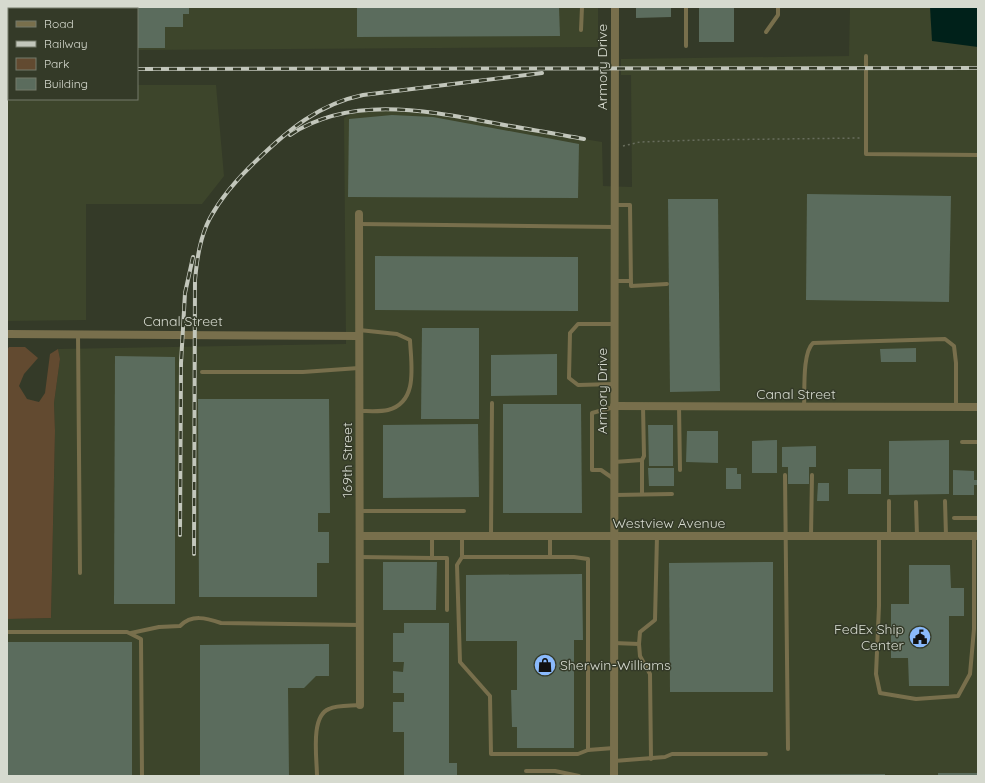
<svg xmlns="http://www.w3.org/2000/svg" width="985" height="783" viewBox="0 0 985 783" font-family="Quicksand,sans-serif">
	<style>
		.built { fill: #3d452b }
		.green { fill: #624a30 }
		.water { fill: #00211a }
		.building { fill: #5b6c5d }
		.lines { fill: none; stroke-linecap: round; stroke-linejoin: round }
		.path { stroke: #686d5d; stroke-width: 1.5; stroke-dasharray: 2 3; stroke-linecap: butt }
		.lane { stroke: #786f4c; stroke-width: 4 }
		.street { stroke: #786f4c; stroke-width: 8 }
		.rail-casing { stroke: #c2c6bb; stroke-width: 4 }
		.rail { stroke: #343a28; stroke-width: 2.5; stroke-dasharray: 8; stroke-linecap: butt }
		.labels { text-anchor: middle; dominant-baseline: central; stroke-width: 3; stroke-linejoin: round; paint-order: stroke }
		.street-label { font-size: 14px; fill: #d6dacf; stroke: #343a28 }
		.poi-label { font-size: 14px; fill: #d6dacf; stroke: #343a28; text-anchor: end }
	</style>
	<rect width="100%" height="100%" fill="#343a28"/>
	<g class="built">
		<polygon points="7,7 598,7 598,47 137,50 137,9 9,9 9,52 7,52"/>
		<polygon points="850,7 978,7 978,776 7,776 7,619 51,618 55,431 54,403 60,359 58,349 346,344 344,118 356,111 377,109 415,111 602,142 603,186 632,187 631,75 621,75 621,59 849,56"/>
		<polygon points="137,85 216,85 224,176 202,204 86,204 86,320 7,321 7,86 9,86 9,99 137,99"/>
	</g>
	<polygon class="green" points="9,347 25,347 38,358 24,374 19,386 27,399 39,402 45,393 50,354 58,349 60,359 54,403 55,431 51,618 7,619 7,350"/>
	<polygon class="water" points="930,7 978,7 978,47 932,41"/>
	<g class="building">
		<polygon points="7,7 189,7 189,14 183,14 183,27 165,27 165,48 137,48 137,9 9,9 9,49 7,49"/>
		<polygon points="357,7 559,7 560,36 357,37"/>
		<polygon points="636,7 671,7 671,17 636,18"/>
		<rect x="699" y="7" width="35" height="35"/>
		<polygon points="392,115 433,117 579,144 578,198 348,197 349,119"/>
		<polygon points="807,194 951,196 949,302 806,300"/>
		<polygon points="668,199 718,199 720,391 670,392"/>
		<polygon points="375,256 578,257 578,311 375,310"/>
		<polygon points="422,328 479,328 479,419 421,419"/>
		<polygon points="916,348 916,362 881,362 880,349"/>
		<polygon points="557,354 557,395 491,396 491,355"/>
		<polygon points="115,356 175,357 175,604 114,604"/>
		<polygon points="198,399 329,399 330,513 318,513 318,532 329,532 329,563 317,563 317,597 199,597"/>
		<polygon points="503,404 581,404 582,513 503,513"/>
		<polygon points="478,424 479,497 383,498 383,425"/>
		<polygon points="648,425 673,425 673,466 649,466"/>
		<polygon points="687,431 718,431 718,463 686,462"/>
		<polygon points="777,440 777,473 752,473 752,441"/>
		<polygon points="949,440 949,494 889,495 889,441"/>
		<polygon points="816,446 816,467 809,467 809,484 788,484 788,467 782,467 782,447"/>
		<polygon points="648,468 674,468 674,486 649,486"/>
		<polygon points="726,468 737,468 737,474 741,474 741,489 726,489"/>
		<rect x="848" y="469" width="33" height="25"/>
		<polygon points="953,470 974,471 974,480 978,480 978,485 974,485 974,495 953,495"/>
		<polygon points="818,483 829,483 829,501 817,501"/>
		<polygon points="383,562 437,562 436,610 383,610"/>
		<polygon points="773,562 773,692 670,692 669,563"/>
		<polygon points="909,565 950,565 951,588 964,588 964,616 949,616 949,686 909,686 908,658 891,658 891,604 909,604"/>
		<polygon points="582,574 583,640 574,640 574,748 517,748 517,727 512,727 511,690 517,690 517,641 466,641 466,575"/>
		<polygon points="404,623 449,623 449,763 457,763 457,776 404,776 404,732 393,732 393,702 404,702 404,693 393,693 393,671 403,672 404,662 393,662 393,633 404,633"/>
		<rect x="7" y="642" width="125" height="134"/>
		<polygon points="329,644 329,676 316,676 304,688 288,688 289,776 200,776 200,645"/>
		<rect x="938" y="773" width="40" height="3"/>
		<polygon points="885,774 885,776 707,776 707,775"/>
	</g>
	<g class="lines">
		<polyline class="path" points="623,146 640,142 699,140 860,138"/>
		<g class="lane">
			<polyline points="581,30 582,7"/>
			<polyline points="766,32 778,15 778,7"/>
			<polyline points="686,46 686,7"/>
			<polyline points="866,56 866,154 978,155"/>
			<polyline points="615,205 630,205 631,286 667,284"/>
			<polyline points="359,224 614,227"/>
			<polyline points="615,281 630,281"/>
			<path d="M359,330l38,4 13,6c1,24 9,62 -22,70 -8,2 -20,1 -28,1"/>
			<polyline points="78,334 80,573"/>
			<polyline points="202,372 303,372 359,368"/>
			<polyline points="614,384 578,385 569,378 570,333 578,324 615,324"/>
			<polyline points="679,406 680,470"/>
			<path d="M804,406c1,-14 -2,-53 9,-63l132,-4 9,7 2,17v44"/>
			<polyline points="614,407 592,413 592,470 601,470 614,479"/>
			<polyline points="962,442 978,442"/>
			<polyline points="642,460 642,494"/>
			<polyline points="614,462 642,460 644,456 643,406"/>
			<polyline points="785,475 788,749"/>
			<polyline points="615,495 672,494"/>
			<polyline points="889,501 889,536"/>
			<polyline points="945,501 946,536"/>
			<polyline points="916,502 917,536"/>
			<polyline points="360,511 464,511"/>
			<polyline points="954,518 978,518"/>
			<polyline points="462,536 462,557 574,557 588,559 588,750 614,748"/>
			<polyline points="491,536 492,403"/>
			<polyline points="811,536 812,475"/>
			<polyline points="879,536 879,606 876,674 880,693 916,699 958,696 970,674 974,629 974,536"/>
			<polyline points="360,557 432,558 432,536"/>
			<polyline points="462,557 457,565 460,662 490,696 491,754 578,754 588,750"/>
			<polyline points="550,557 550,536"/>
			<polyline points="432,558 447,558 447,610"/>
			<polyline points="7,632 127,632 141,639 142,776"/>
			<path d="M131,633l28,-6 21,-1c12,-12 26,-8 41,-3l139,2"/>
			<polyline points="614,643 639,644 640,656 650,674 651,759"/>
			<polyline points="639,644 640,632 655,620 657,536"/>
			<polyline points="614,761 665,757 672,754 766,754"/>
			<polyline points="526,771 555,771 579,776"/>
			<path d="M317,776c0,-17 -7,-60 12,-67 8,-4 22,-3 31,-4"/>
		</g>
		<g class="street">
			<polyline points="359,214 360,705"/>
			<polyline points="7,334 359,336"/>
			<polyline points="614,406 978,407"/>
			<polyline points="360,536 978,536"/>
			<polyline points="614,776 615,7"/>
		</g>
		<g class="rail-casing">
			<g id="rail">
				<polyline points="7,69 9,69"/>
				<polyline points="137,69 978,68"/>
				<path d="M290,135c59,-39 133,-25 198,-13 32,6 64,11 96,17"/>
				<polyline points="180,535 181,363 185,293 193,257"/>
				<path d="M194,554l1,-274c2,-21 5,-43 15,-62 12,-22 28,-40 46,-57 32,-31 63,-57 107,-66l179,-22"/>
			</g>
		</g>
		<use href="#rail" class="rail"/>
	</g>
	<defs>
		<g id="civic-disc" transform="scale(1.15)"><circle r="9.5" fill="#8abafc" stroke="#343a28"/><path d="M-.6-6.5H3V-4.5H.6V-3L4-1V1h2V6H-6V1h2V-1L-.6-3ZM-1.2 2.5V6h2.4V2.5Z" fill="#111"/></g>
		<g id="shop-disc" transform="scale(1.15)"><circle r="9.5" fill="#8abafc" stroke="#343a28"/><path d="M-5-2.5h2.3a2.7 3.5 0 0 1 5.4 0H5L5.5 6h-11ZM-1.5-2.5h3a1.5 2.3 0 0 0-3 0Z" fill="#111"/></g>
	</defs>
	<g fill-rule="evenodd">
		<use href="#civic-disc" x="920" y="637"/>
		<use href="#shop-disc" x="545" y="665"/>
	</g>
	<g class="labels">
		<g class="street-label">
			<text transform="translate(602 67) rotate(-90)">Armory Drive</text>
			<text x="183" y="321">Canal Street</text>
			<text transform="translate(602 391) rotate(-90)">Armory Drive</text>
			<text x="796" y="394">Canal Street</text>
			<text transform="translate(347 460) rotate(-90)">169th Street</text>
			<text x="669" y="523">Westview Avenue</text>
		</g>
		<g class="poi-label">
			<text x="904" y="629">FedEx Ship<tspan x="904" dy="16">Center</tspan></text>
			<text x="560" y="665" text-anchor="start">Sherwin-Williams</text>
		</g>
	</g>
	<rect width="985" height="783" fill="none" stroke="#d6dacf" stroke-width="16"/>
	<rect x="8" y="8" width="130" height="92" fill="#343a28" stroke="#757a6b"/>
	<rect x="16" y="21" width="20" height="6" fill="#786f4c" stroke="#757a6b"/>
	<text x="44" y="28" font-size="12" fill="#d6dacf">Road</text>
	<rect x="16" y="41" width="20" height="6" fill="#c2c6bb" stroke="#757a6b"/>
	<text x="44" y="48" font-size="12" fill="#d6dacf">Railway</text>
	<rect x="16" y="58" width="20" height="12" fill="#624a30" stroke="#757a6b"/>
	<text x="44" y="68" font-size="12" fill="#d6dacf">Park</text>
	<rect x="16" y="78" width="20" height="12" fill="#5b6c5d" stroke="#757a6b"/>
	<text x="44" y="88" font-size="12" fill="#d6dacf">Building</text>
</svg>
